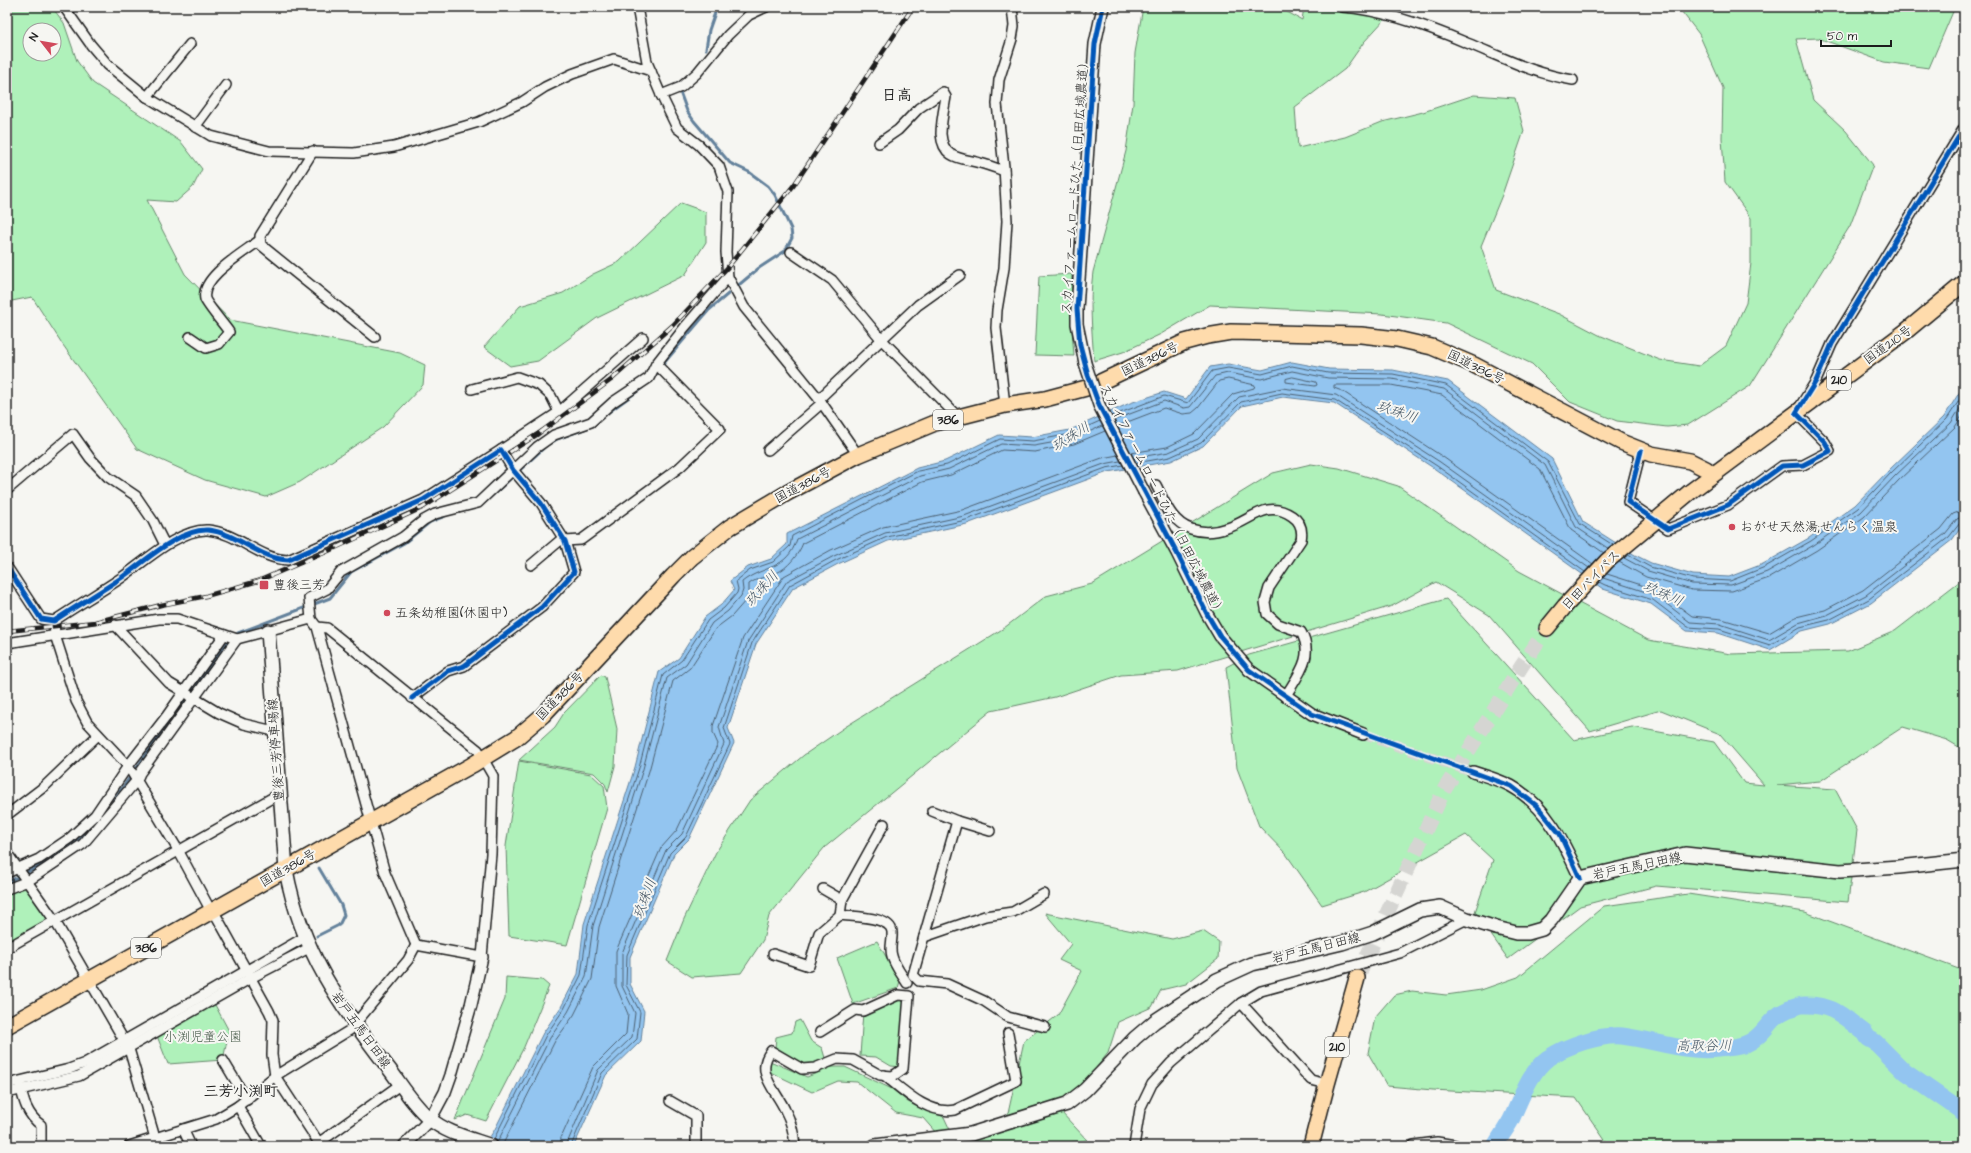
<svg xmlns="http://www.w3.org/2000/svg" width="1971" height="1153" viewBox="0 0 1971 1153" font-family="'Architects Daughter','Klee One',sans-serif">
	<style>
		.green { fill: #aff1ba; stroke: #66866b; fill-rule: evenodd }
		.water { fill: #93c5f0; stroke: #63819b }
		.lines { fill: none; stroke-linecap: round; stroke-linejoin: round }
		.shore { stroke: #4c6071; stroke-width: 1 }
		.stream { stroke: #63819b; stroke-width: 3 }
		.river { stroke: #93c5f0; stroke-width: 17 }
		.tertiary-tunnel { stroke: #d5d5d2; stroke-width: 11; stroke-dasharray: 11 5.5; stroke-linecap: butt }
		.trunk-tunnel { stroke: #d5d5d2; stroke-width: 15; stroke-dasharray: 15 8; stroke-linecap: butt }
		.minor-casing { stroke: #1c1c1c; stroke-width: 12 }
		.tertiary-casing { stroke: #1c1c1c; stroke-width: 14 }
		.secondary-casing { stroke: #1c1c1c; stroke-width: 16 }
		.trunk-casing { stroke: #1c1c1c; stroke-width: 18 }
		.minor { stroke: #f6f6f2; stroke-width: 9 }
		.tertiary { stroke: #f6f6f2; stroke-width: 11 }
		.secondary { stroke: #f6f6f2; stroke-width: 13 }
		.trunk { stroke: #fedbac; stroke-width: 15 }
		.rail-casing { stroke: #1c1c1c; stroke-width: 4.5 }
		.rail { stroke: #f6f6f2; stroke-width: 3; stroke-dasharray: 9; stroke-linecap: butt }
		.tertiary-bridge-casing { stroke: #1c1c1c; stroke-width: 14; stroke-linecap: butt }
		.trunk-bridge-casing { stroke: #1c1c1c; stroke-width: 18; stroke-linecap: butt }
		.tertiary-bridge { stroke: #f6f6f2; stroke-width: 11 }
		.trunk-bridge { stroke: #fedbac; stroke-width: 15 }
		.cycleway-casing { stroke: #f6f6f2; stroke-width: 8 }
		.cycleway { stroke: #0057b8; stroke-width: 5 }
		.poi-dot { fill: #d1495b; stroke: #f6f6f2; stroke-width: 1.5 }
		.labels { text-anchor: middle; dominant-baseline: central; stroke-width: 4; stroke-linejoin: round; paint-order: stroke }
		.shield { fill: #f6f6f2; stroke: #5d5d5c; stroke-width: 1 }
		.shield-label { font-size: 12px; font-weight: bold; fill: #1c1c1c }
		.street-label { font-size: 13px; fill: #1c1c1c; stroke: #f6f6f2 }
		.poi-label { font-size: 13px; fill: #1c1c1c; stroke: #f6f6f2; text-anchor: start }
		.park-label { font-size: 13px; fill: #485c4b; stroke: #f6f6f2 }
		.water-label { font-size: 14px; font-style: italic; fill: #465766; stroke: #f6f6f2 }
		.quarter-label { font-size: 15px; font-weight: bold; fill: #1c1c1c; stroke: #f6f6f2 }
	</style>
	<rect width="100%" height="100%" fill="#f6f6f2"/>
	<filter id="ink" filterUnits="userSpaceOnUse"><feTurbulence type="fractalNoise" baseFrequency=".025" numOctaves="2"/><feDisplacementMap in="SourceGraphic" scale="8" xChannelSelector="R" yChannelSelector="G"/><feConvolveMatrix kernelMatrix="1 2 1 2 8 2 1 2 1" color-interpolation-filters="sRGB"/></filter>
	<g filter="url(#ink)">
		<g class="green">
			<path d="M7,7h45l12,16 13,38 16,22 88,59 21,27 -9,18 -17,15 -29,-2 38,74 45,46 170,33 25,12 -2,20 -40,42 -83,55 -34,15 -61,-17 -68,-31 -74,-104 -31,-48 -25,5zM30,30h24v24h-24z"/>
			<path d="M1143,7h135l24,13 2,-13h92l-32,35 -19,27 -50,38 3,41 47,-11 37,-15 41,-10 51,-17 41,3 9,33 -22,64 -21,51 15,44 63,24 40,21 61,25 39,6 27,-20 20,-43 5,-40v-45l-26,-36 -3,-44 1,-50 -24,-54 -21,-27h277l-26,61 -45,-6 -66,-24 -22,1 17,61 33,31 27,34 -23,61 -100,160 -62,39 -21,2 -50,-6 -47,-19 -38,-38 -86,-41 -64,-9 -172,-9 -49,29 -38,18 -29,9c-2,-29 -5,-59 -1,-89l33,-121 7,-47 2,-51z"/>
			<polygon points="681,203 706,212 706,242 685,275 597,318 538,361 510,366 484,347 520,306 563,293 593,274 619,262"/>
			<polygon points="1072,274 1071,317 1074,356 1035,355 1039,276"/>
			<polygon points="1311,464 1339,468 1398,486 1519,571 1648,640 1731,654 1848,651 1895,631 1964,578 1964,750 1947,740 1903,727 1820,781 1777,785 1835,789 1857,830 1848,902 1656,886 1580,906 1508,959 1475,912 1493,860 1466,835 1364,892 1322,905 1286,854 1259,826 1237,768 1226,667 1249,655 1446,599 1574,740 1632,727 1714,742 1744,783 1764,785 1720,734 1661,710 1590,731 1489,615 1436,582 1392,606 1178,671 1121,675 1055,697 991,711 824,848 769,916 763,940 741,973 692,977 667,961 684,919 716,852 750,800 804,755 845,727 1004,628 1046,596 1092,584 1273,473"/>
			<polygon points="601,675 605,677 617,729 615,766 608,792 605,784 594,773 519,760 555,727 564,713"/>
			<polygon points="519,761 591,774 604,786 607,808 567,945 509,936 506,846"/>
			<polygon points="24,886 48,920 7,943 7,891"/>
			<polygon points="1688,894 1805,912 1964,971 1964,1146 1609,1146 1576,1098 1433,1090 1387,1086 1368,1053 1375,1017 1394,995 1412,991 1446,995 1481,990 1518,977 1604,906"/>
			<polygon points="1045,913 1172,939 1203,931 1219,942 1218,959 1186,984 1161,990 1152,1007 1118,1022 1108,1053 1061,1112 1087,1140 1049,1146 902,1146 1005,1127 1024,1041 1058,1015 1082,971 1059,960 1071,944"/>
			<polygon points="877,941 900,981 898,988 853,1004 837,958"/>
			<polygon points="506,977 542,980 549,986 524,1047 486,1121 467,1115 455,1120 505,999"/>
			<polygon points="896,997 907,997 902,1067 891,1066 876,1057 860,1056 863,1012"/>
			<polygon points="214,1003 229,1031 223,1060 168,1064 157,1036"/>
			<polygon points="800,1020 811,1041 822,1048 826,1061 814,1067 796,1061 775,1048 776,1037 792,1033 795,1022"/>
			<polygon points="770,1061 807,1077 831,1067 845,1067 892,1089 908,1102 944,1117 951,1132 937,1134 923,1118 896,1113 857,1082 838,1081 812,1092 768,1071"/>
		</g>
		<polygon class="water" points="1292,362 1329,369 1393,370 1448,381 1552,459 1583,522 1635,555 1651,563 1693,575 1729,577 1763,564 1809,538 1855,505 1889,470 1944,417 1964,385 1964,523 1952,540 1871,603 1830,624 1802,631 1770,650 1718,633 1687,631 1651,604 1603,589 1435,469 1334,403 1283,397 1242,406 1203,446 1171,461 1108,472 967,524 888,541 838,564 793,588 756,644 728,728 734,743 689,839 674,854 630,957 630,984 644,1011 641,1041 606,1075 574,1146 484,1146 495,1129 543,1033 561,1007 578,974 584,924 635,767 659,672 679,658 705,617 721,605 734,590 730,581 748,567 771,559 787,544 787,534 917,468 945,461 999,435 1032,437 1070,430 1130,403 1164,392 1186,399 1210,367 1228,364 1262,370"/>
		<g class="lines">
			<g class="shore">
				<polygon points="1293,377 1316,382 1317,385 1315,386 1286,382 1286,379"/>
				<polyline points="1112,416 1164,396 1188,403 1212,371 1228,368 1262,374 1292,366 1328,373 1393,374 1446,385 1548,462 1580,524 1613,545"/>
				<polyline points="1114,420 1164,401 1184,408 1190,407 1215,376 1228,373 1261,379 1292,371 1328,378 1392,379 1444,389 1545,465 1576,527 1609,549"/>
				<polyline points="1117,426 1164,408 1183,414 1192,413 1198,408 1219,381 1228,379 1255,385 1254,388 1233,394 1194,434 1167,447 1131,453"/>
				<polyline points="1134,458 1169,452 1198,439 1239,397 1282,388 1336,395 1440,462 1589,568"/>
				<polyline points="1136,463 1170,457 1201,443 1241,402 1282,393 1335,400 1437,466 1585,572"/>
				<polyline points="1628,555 1650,567 1693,579 1730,581 1765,567 1811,541 1858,508 1891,473 1947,419 1964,393"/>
				<polyline points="1624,558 1648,571 1692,584 1731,585 1767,572 1814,545 1861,512 1895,476 1951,423 1964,402"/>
				<polyline points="1619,562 1646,577 1692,590 1732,591 1769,578 1817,550 1864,517 1899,480 1955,427 1964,413"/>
				<polyline points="1593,564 1443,457 1342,391 1334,388 1334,385 1391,385 1442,395 1540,469 1571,530 1604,553"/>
				<polyline points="1607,574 1657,590 1692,616 1722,619 1769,633 1796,617 1825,610 1863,590 1941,529 1953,514 1964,510"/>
				<polyline points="1603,578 1655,595 1690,622 1720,624 1769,640 1798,623 1827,615 1866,595 1945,534 1957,519 1964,516"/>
				<polyline points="1599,582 1605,585 1653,600 1688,627 1719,629 1770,645 1800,627 1829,620 1869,599 1949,537 1960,523 1964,522"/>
				<polyline points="494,1139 546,1035 564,1009 581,975 588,925 639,768 663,675 682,660 708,620 724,608 737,593 738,589 736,581 750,570 773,562 790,546 792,536 918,471 947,465 1000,439 1033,441 1071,434 1100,421"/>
				<path d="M497,1143l53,-105 18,-26 18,-35 7,-51 50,-157 24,-91 19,-14 26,-41 16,-12 13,-15 2,-6 -1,-8c21,-17 45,-11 55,-43l123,-63 29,-7 52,-25 33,2 39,-7 29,-13"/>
				<path d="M502,1146l53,-105 19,-26 18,-36 7,-52 50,-156 24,-90 17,-13 26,-40 16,-12 14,-16 3,-6v-10c8,-6 17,-7 27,-11 11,-4 23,-19 27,-30l119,-61 29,-7 51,-25 33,2 39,-8 31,-13"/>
				<polyline points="560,1146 561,1138 593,1067 626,1034 628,1014 616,986 616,951 661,848 677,830 718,744 713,733 713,726 743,638 784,576 831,550 883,527 962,510 1102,458 1118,455"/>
				<polyline points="566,1146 598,1070 632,1037 635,1013 622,986 622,953 666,850 682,834 724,744 719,727 748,641 787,581 834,556 885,533 964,516 1104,464 1120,461"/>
				<polyline points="571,1146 602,1073 637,1039 640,1012 626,985 627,955 670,853 686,837 730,744 724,728 752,643 790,585 836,560 887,537 966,520 1106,468 1123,465"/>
			</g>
			<g class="stream">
				<polyline points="706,49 709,30 717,7"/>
				<polyline points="651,381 664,363 709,310 759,268 785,251 792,238 791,229 775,195 768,186 749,172 730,163 694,121 687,111 677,84"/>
				<polyline points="606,414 643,387"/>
				<polyline points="485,502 547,445 557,439 587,428"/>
				<polyline points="113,801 193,689 228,642 238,633 330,598 351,572 404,543 430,522 447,515"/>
				<path d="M7,882c34,-15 64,-34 90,-61"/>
				<polyline points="317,936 339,925 344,915 341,905 319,868"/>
				<polyline points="264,966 299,947"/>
				<polyline points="74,1073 85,1068"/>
			</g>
			<path class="river" d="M1495,1146c5,-9 11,-17 16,-26 9,-19 19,-49 37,-62 18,-12 52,-24 74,-22 33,4 63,17 96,13 11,-1 26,-2 35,-9 16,-11 15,-22 36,-31 5,-1 10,-4 14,-4 31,-1 39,11 62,28l3,5 7,4 30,30 59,41"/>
			<polyline class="tertiary-tunnel" points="1363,734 1473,772"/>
			<polyline class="trunk-tunnel" points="1357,978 1444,790 1521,667 1547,628"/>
			<g class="minor-casing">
				<g id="minor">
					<polyline points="64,7 91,45 108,65 147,97 211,136 269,151 354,153 394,147 479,122 522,102 545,87 572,74 614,59 651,71"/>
					<polyline points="637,7 647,62 661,95 677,128 699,145 719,166 728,192 726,252 728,277 744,307 819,399 858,455"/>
					<path d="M1342,7c40,3 88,20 125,36 37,15 65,30 106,37"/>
					<polyline points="661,95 681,87 697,73 728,35 749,15 766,7"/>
					<polyline points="147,97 190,44"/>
					<polyline points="195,127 226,85"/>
					<path d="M879,143l19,-13 21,-22 24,-16 3,5c-2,11 -5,25 -5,37 2,26 21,24 39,29 8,2 16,5 24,8"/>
					<polyline points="313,151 260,236 261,245 375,337"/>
					<polyline points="791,252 832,280 881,339 958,417"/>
					<path d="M190,337l16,11 13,-4 10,-12c-4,-6 -22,-27 -24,-33 -5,-22 40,-47 55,-59"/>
					<polyline points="472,389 517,377 539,385 551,396 559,412"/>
					<polyline points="819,399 918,305 960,275"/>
					<polyline points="1005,405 996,328 997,310 1004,268 1007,221 1004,167 997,104 999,80 1012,39 1014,26 1012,7"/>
					<polyline points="501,450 559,412 643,338"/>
					<polyline points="768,450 822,403"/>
					<polyline points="1641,451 1628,502 1668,529 1728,505 1782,466 1803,465 1830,451 1825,442 1796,413 1816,381 1832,344 1964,128"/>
					<path d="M1156,485c9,17 15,37 35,44 12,4 25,3 36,-1 23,-6 39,-30 65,-12 9,6 11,14 9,24l-32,48 -4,14 2,12 11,10 23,8c14,25 -3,43 -16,65"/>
					<polyline points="7,490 73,434 90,458 108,477 136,496 153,521 165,545"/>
					<polyline points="565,541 581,540 680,467 720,429 656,364"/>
					<polyline points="531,565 563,538"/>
					<path d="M7,567l34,52 13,2c22,-15 45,-28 67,-43 22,-15 59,-50 87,-48 30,3 51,29 80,30l135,-60 78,-50 12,20 28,33 24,38 9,31 -32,35 -78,59 -16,5 -36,27"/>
					<polyline points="54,621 55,635 76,701 87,722 128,766 178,850 211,911"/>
					<polyline points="115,625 169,683 219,713 244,724 274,731"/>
					<polyline points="317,627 327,628 478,750 493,776 491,854 482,957 416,945"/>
					<polyline points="7,643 159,619 177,619 237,639 311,619"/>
					<polyline points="932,811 957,821 990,831"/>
					<polyline points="7,815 45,786 98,735"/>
					<polyline points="957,821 913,975 919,981 947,984 984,1001 1008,1017 1045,1027"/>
					<polyline points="7,853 55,921 129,1049 155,1138"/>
					<polyline points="7,873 39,859 70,838 95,815 128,766 166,717 224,635"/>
					<polyline points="7,889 28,881 83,844 137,780 140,773 237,639"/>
					<polyline points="823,889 842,900"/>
					<polyline points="213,910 269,1011 273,1020 272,1055 275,1076 321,1146"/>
					<polyline points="840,915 842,900 884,824"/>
					<polyline points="924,937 985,916 1013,912 1044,894"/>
					<polyline points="416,945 385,873 317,627 311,619 309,598 327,589 341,572 403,537 424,520 435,514 478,503 537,447 554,435 591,422 613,402 649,378 656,364 685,327 728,277"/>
					<polyline points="7,948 279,794"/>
					<path d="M773,954l36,12 10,-33 21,-18c12,2 51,1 52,17 1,8 -3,15 0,24 2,9 10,19 15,27"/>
					<polyline points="1241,1003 1311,1080 1327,1084"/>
					<polyline points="223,1060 247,1100"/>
					<path d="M884,1075c20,16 44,40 71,35l61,-29 -8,-48"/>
					<polyline points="7,1084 69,1069 85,1063 305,937"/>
					<path d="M20,1084c3,16 7,31 21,41v21"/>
					<polyline points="7,1093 79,1076 251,978 309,948"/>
					<polyline points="670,1101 696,1116 696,1146"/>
					<polyline points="238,1106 261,1146"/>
					<polyline points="183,1129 191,1146"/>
					<polyline points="320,1142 401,1084"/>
					<polyline points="129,1146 216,1119 238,1106 275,1076 350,1030 408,960 416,945"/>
					<path d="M795,1146c-1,-13 -4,-25 -10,-36 -9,-20 -31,-38 -14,-59l31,18 13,-1 22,-9 16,1 27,15 13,1 10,-7 6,-73 -11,-1 -35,16 -8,-1 -35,22"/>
					<polyline points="1134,1146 1140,1109 1152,1084 1171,1063 1241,1003 1261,991 1400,953 1467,919"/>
				</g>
			</g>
			<g class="tertiary-casing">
				<g id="tertiary">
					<polyline points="1085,363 1077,324 1077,309 1095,44 1103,7"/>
					<polyline points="1144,492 1177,553 1207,614 1220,636 1249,670 1312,714 1363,734"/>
					<path d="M1473,772c13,4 27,8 38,14 36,20 53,57 69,92"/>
					<polyline points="404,1146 430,1120 445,1092 451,1075 471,1005 482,957"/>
					<polyline points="1414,1146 1437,1143 1455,1146"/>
				</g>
			</g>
			<g class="secondary-casing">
				<g id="secondary">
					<path d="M268,631l18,239c15,81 54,136 104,200 12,16 24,36 40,49 16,14 42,20 61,27"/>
					<polyline points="875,1146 971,1134 1067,1104 1085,1090 1135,1038 1155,1021 1217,980 1252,964 1342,943 1373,933 1420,910 1440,907 1467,919 1496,928 1516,933 1528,933 1542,929 1551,920 1580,878 1685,854 1840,871 1899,867 1964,860"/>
				</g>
			</g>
			<g class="trunk-casing">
				<g id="trunk">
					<polyline points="1690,492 1905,332 1964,283"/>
					<polyline points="1547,628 1565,606"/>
					<polyline points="7,1026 472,765 516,738 543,715 673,576 692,557 730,527 787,493 858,455 935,423 1005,405 1045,399 1090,387 1185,342 1207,336 1231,332 1361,335 1397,339 1432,347 1474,365 1621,442 1651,454 1690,461 1706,469 1712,474"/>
					<polyline points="1311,1146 1327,1084 1357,978"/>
				</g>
			</g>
			<use href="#minor" class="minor"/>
			<use href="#tertiary" class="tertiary"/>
			<use href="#secondary" class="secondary"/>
			<use href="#trunk" class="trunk"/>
			<g class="rail-casing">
				<polyline id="rail" points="7,631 95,622 161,605 206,596 258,581 324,553 422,508 538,434 611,380 673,325 727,268 794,185 913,7"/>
			</g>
			<use href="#rail" class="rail"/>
			<g class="tertiary-bridge-casing">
				<polyline id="tertiary-bridge" points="1085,363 1099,405 1144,492"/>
			</g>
			<g class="trunk-bridge-casing">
				<polyline id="trunk-bridge" points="1565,606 1607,561 1690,492"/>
			</g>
			<use href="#tertiary-bridge" class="tertiary-bridge"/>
			<use href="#trunk-bridge" class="trunk-bridge"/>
			<g class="cycleway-casing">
				<g id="cycleway">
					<polyline points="1103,7 1095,44 1087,155 1077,309 1080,345 1088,375 1099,405 1177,553 1207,614 1220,636 1249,670 1312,714 1511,786 1537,806 1560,834 1580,878"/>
					<polyline points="1641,451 1628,502 1668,529 1728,505 1782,466 1803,465 1830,451 1825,442 1796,413 1816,381 1832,344 1964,128"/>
					<path d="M7,567l34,52 13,2c22,-15 45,-28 67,-43 22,-15 59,-50 87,-48 30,3 51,29 80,30l135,-60 78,-50 12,20 28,33 24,38 9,31 -32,35 -78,59 -16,5 -36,27"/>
				</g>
			</g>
			<use href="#cycleway" class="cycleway"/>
		</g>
	</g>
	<g class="poi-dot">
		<circle cx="1732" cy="527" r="4"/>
		<rect x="259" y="580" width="10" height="10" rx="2"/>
		<circle cx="387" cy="613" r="4"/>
	</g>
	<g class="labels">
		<g class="shield">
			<rect x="1827" y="370" width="24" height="20" rx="3"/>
			<rect x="933" y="410" width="30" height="20" rx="3"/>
			<rect x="131" y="938" width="30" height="20" rx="3"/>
			<rect x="1325" y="1037" width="24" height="20" rx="3"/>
		</g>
		<g class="shield-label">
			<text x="1839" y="380">210</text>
			<text x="948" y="420">386</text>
			<text x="146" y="948">386</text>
			<text x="1337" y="1047">210</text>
		</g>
		<g class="street-label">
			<text transform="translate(1075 185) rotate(-86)">スカイファームロードひた（日田広域農道）</text>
			<text transform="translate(1888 345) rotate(-36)">国道210号</text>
			<text transform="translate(1150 359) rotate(-26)">国道386号</text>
			<text transform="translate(1476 367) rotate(26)">国道386号</text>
			<text transform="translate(803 485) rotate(-28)">国道386号</text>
			<text transform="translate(1162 500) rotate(63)">スカイファームロードひた（日田広域農道）</text>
			<text transform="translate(1591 580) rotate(-46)">日田バイパス</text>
			<text transform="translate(560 696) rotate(-46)">国道386号</text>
			<text transform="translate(276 750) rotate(-94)">豊後三芳停車場線</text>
			<text transform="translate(1637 866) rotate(-12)">岩戸五馬日田線</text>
			<text transform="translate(288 868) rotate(-30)">国道386号</text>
			<text transform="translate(1316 948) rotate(-14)">岩戸五馬日田線</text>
			<text transform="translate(361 1030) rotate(54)">岩戸五馬日田線</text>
		</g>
		<g class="poi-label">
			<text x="1740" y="527">おがせ天然湯;せんらく温泉</text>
			<text x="273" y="585">豊後三芳</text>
			<text x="395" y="613">五条幼稚園(休園中)</text>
		</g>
		<g class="park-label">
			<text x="203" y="1037">小渕児童公園</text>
		</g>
		<g class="water-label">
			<text transform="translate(1397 412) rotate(19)">玖珠川</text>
			<text transform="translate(1071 437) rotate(-32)">玖珠川</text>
			<text transform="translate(762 589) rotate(-48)">玖珠川</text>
			<text transform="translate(1663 594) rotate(24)">玖珠川</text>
			<text transform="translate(645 899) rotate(-70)">玖珠川</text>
			<text transform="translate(1704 1046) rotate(-1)">高取谷川</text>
		</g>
		<g class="quarter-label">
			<text x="897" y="95">日高</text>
			<text x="241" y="1091">三芳小渕町</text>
		</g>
	</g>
	<rect width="1971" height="1153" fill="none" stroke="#f6f6f2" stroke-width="24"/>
	<rect x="12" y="12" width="1947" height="1129" fill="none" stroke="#1c1c1c" stroke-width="1.5" filter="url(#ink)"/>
	<g transform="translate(42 42) rotate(301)"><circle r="19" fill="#f6f6f2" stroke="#9f9f9c"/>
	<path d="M0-3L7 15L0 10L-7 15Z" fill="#d1495b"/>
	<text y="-6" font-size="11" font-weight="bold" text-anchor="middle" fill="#1c1c1c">N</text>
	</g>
	<path d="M1821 40v6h70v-6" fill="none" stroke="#1c1c1c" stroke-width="2"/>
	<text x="1827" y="40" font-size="12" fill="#1c1c1c" stroke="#f6f6f2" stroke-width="3" paint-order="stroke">50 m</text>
</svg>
